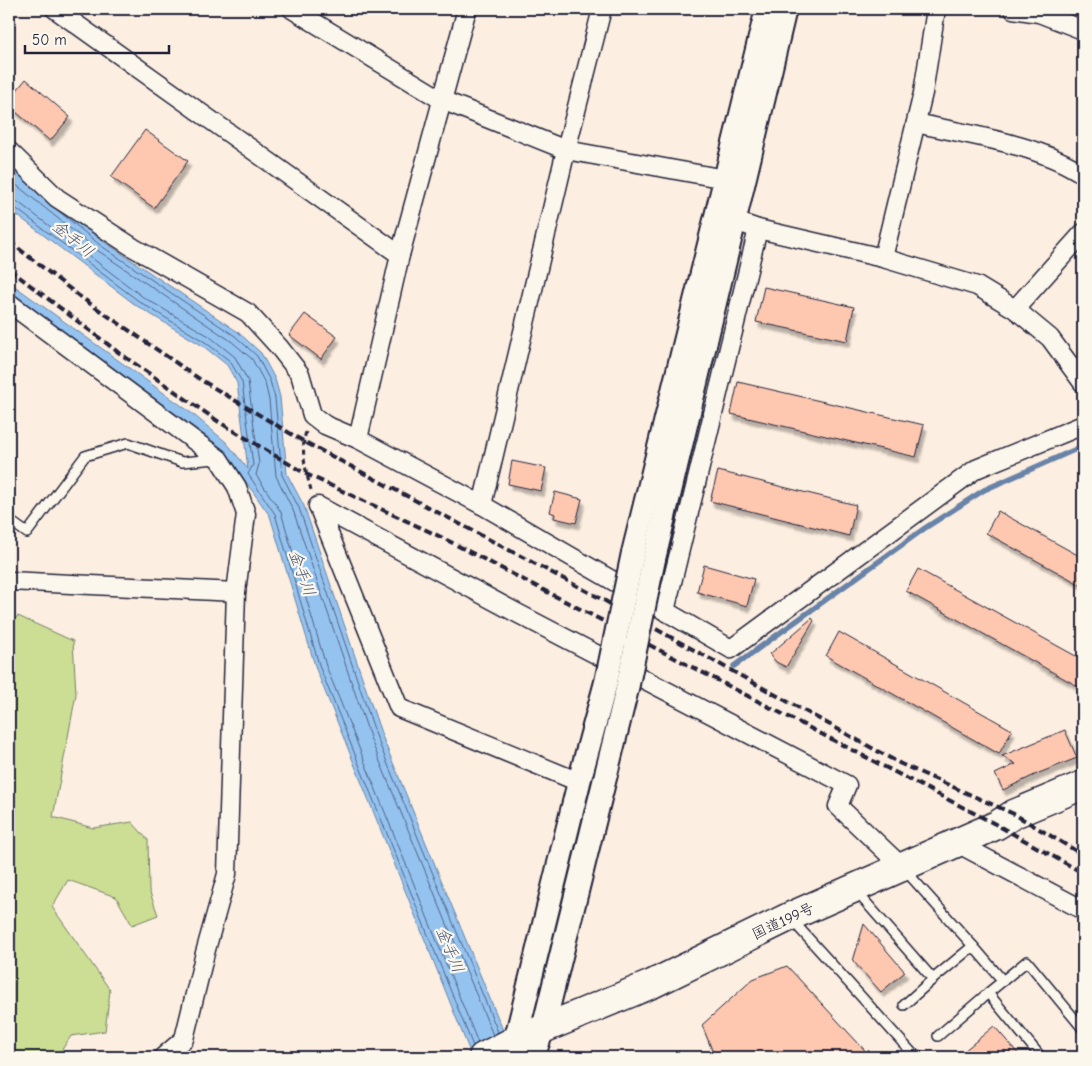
<svg xmlns="http://www.w3.org/2000/svg" width="1092" height="1066" viewBox="0 0 1092 1066" font-family="'Comic Neue','Klee One',sans-serif">
	<style>
		.green { fill: #cbde93; stroke: #768067 }
		.water { fill: #95c3f0; stroke: #6783a8 }
		.lines { fill: none; stroke-linecap: round; stroke-linejoin: round }
		.shore { stroke: #506283; stroke-width: 1 }
		.stream { stroke: #6783a8; stroke-width: 5.5 }
		.building { fill: #fec8b0; stroke: #22223b; filter: url(#shadow) }
		.service-casing { stroke: #22223b; stroke-width: 12 }
		.minor-casing { stroke: #22223b; stroke-width: 21 }
		.tertiary-casing { stroke: #22223b; stroke-width: 26 }
		.trunk-casing { stroke: #22223b; stroke-width: 31 }
		.path { stroke: #22223b; stroke-width: 3; stroke-dasharray: 5 4; stroke-linecap: butt }
		.service { stroke: #fbf7ec; stroke-width: 9 }
		.minor { stroke: #fbf7ec; stroke-width: 18 }
		.tertiary { stroke: #fbf7ec; stroke-width: 22 }
		.trunk { stroke: #fbf7ec; stroke-width: 28 }
		.rail { stroke: #22223b; stroke-width: 4; stroke-dasharray: 8 4; stroke-linecap: butt }
		.tertiary-bridge-casing { stroke: #22223b; stroke-width: 26; stroke-linecap: butt }
		.tertiary-bridge { stroke: #fbf7ec; stroke-width: 22 }
		.labels { text-anchor: middle; dominant-baseline: central; stroke-width: 4.5; stroke-linejoin: round; paint-order: stroke }
		.street-label { font-size: 15px; fill: #22223b; stroke: #fbf7ec }
		.water-label { font-size: 16px; font-style: italic; fill: #445271; stroke: #fbf7ec }
	</style>
	<defs>
		<filter id="shadow"><feDropShadow dx="3" dy="5.5" stdDeviation="1" flood-color="#0004"/></filter>
	</defs>
	<rect width="100%" height="100%" fill="#fceee0"/>
	<filter id="ink" filterUnits="userSpaceOnUse"><feTurbulence type="fractalNoise" baseFrequency=".02" numOctaves="2"/><feDisplacementMap in="SourceGraphic" scale="10" xChannelSelector="R" yChannelSelector="G"/><feConvolveMatrix kernelMatrix="1 2 1 2 8 2 1 2 1" color-interpolation-filters="sRGB"/></filter>
	<g filter="url(#ink)">
		<polygon class="green" points="18,616 73,641 76,694 53,817 93,828 132,822 148,840 149,890 158,915 132,925 116,897 68,880 52,907 110,990 105,1031 71,1036 57,1057 9,1057 9,624"/>
		<polygon class="water" points="9,165 103,241 238,332 261,353 275,379 280,397 287,474 304,506 382,736 514,1057 472,1057 316,669 270,516 222,448 9,291 9,282 189,411 226,442 248,469 237,383 227,365 203,346 137,306 9,209"/>
		<g class="lines">
			<g class="shore">
				<polyline points="9,179 97,250 231,341 252,359 265,383 269,400 276,476 293,510 371,740 493,1035"/>
				<polyline points="9,199 18,202 143,297 209,336 235,357 248,381 259,464 256,475 281,512 326,666 478,1043"/>
				<polyline points="9,206 14,207 140,302 205,342 230,361 242,382 253,465 248,474 275,514 320,668 473,1046"/>
				<polyline points="55,208 100,245 235,336 257,356 270,381 275,398 282,475 299,508 377,738 498,1032"/>
			</g>
			<polyline class="stream" points="734,666 925,528 984,490 1083,446"/>
		</g>
		<g class="building">
			<polygon points="26,79 70,117 50,141 9,106 9,100"/>
			<polygon points="145,130 188,161 154,208 111,177"/>
			<polygon points="764,287 854,307 847,341 756,322"/>
			<polygon points="305,314 337,337 321,359 289,335"/>
			<polygon points="738,382 924,425 916,457 731,414"/>
			<polygon points="512,461 546,468 541,491 508,484"/>
			<polygon points="718,471 856,505 849,536 710,501"/>
			<polygon points="555,492 582,499 576,523 554,518 555,514 550,512"/>
			<polygon points="998,511 1083,558 1083,586 986,533"/>
			<polygon points="704,565 754,579 747,606 697,592"/>
			<polygon points="918,569 1083,660 1083,689 906,591"/>
			<polygon points="812,618 814,621 786,667 776,662 770,654"/>
			<polygon points="839,632 1012,730 999,754 826,656"/>
			<polygon points="1065,730 1077,758 1039,773 1003,790 995,774 1016,764 1002,756"/>
			<polygon points="864,924 905,972 881,992 853,961"/>
			<polygon points="787,966 871,1057 718,1057 712,1050 702,1025 753,979"/>
			<polygon points="994,1026 1021,1057 957,1057"/>
		</g>
		<g class="lines">
			<g class="service-casing">
				<g id="service">
					<polyline points="9,520 27,533 85,456 128,443 182,462 216,459"/>
					<polyline points="904,869 973,946 933,979"/>
					<polyline points="856,891 933,979 904,1005"/>
					<polyline points="791,919 913,1054 923,1057"/>
					<polyline points="973,946 1003,981"/>
					<polyline points="938,1036 988,993"/>
					<polyline points="1041,1057 988,993 1027,961 1083,1029"/>
				</g>
			</g>
			<g class="minor-casing">
				<g id="minor">
					<polyline points="55,9 400,255"/>
					<polyline points="292,9 442,100 566,150 736,181"/>
					<polyline points="1013,9 1039,13 1083,30"/>
					<path d="M916,123c53,12 122,21 167,51"/>
					<polyline points="9,151 57,198 134,248 248,313 279,347 300,374 312,415 325,425 358,439 482,505 731,649 976,469 1083,425"/>
					<polyline points="735,221 758,229 883,258 977,286 1015,309 1050,338 1083,383"/>
					<polyline points="883,258 923,93 936,9"/>
					<polyline points="9,303 219,459 237,487 246,514 236,592 227,874 205,953 184,1039 163,1057"/>
					<polyline points="1015,309 1083,233"/>
					<polyline points="358,439 400,255 467,9"/>
					<polyline points="482,505 566,150 602,9"/>
					<polyline points="9,581 236,592"/>
					<polyline points="665,611 758,229"/>
					<polyline points="579,782 399,708 318,506 515,612 847,785 838,806 902,867"/>
					<polyline points="957,843 1083,910"/>
				</g>
			</g>
			<g class="tertiary-casing">
				<g id="tertiary">
					<polyline points="633,553 767,9"/>
					<polyline points="654,559 785,9"/>
					<polyline points="512,1054 579,782 606,682"/>
					<polyline points="533,1057 543,1029 627,689"/>
				</g>
			</g>
			<g class="trunk-casing">
				<polyline id="trunk" points="483,1057 516,1040 652,984 789,917 997,825 1014,814 1083,785"/>
			</g>
			<path class="path" d="M306,432c-6,18 0,40 5,58"/>
			<use href="#service" class="service"/>
			<use href="#minor" class="minor"/>
			<use href="#tertiary" class="tertiary"/>
			<use href="#trunk" class="trunk"/>
			<g class="rail">
				<polyline points="9,241 79,296 201,380 303,441 596,596 901,764 1014,814 1083,855"/>
				<polyline points="9,269 118,352 219,422 306,474 441,537 997,825 1083,873"/>
			</g>
			<g class="tertiary-bridge-casing">
				<g id="tertiary-bridge">
					<polyline points="606,682 633,553"/>
					<polyline points="627,689 654,559"/>
				</g>
			</g>
			<use href="#tertiary-bridge" class="tertiary-bridge"/>
		</g>
	</g>
	<g class="labels">
		<g class="street-label">
			<text transform="translate(783 921) rotate(-25)">国道199号</text>
		</g>
		<g class="water-label">
			<text transform="translate(73 239) rotate(39)">金手川</text>
			<text transform="translate(302 573) rotate(70)">金手川</text>
			<text transform="translate(450 950) rotate(68)">金手川</text>
		</g>
	</g>
	<rect width="1092" height="1066" fill="none" stroke="#fbf7ec" stroke-width="30"/>
	<rect x="15" y="15" width="1062" height="1036" fill="none" stroke="#22223b" stroke-width="2" filter="url(#ink)"/>
	<path d="M25 45v8h144v-8" fill="none" stroke="#22223b" stroke-width="2.5"/>
	<text x="32" y="45" font-size="15" fill="#22223b" stroke="#fbf7ec" stroke-width="4" paint-order="stroke">50 m</text>
</svg>
